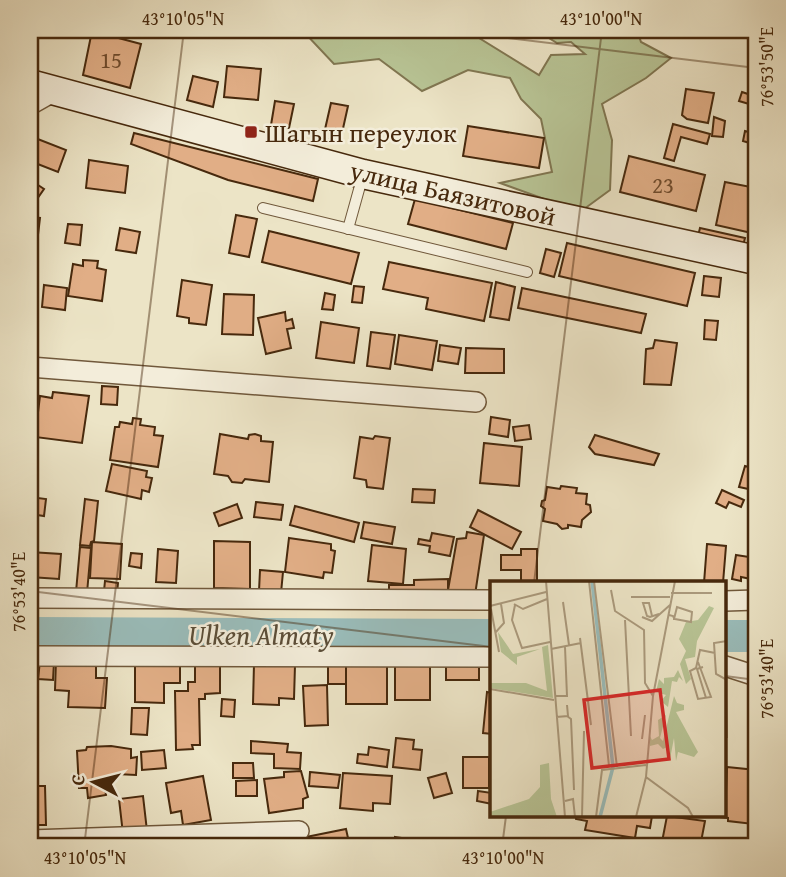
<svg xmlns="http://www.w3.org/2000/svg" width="786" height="877" viewBox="0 0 786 877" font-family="'Gentium Book Plus',serif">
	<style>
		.green { fill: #b8c495; stroke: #807651; stroke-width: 2 }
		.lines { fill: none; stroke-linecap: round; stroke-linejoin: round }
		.river { stroke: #9abdbb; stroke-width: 32 }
		.building { fill: #e1ae86; stroke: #47290d; stroke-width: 2 }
		.lane-casing { stroke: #70583b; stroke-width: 12 }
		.street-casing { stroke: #70583b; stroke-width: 22 }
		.secondary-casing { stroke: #47290d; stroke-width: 31 }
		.lane { stroke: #f3edda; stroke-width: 10 }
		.street { stroke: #f3edda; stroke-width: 19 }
		.secondary { stroke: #f3edda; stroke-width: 28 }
		.ticks { fill: none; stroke: #47290d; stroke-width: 2; stroke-opacity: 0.45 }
		.poi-dot { fill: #8f2418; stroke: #f3edda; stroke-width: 2.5 }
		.labels { text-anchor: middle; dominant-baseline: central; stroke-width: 5; stroke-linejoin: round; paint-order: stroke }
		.number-label { font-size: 23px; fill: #6e4a2b }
		.poi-label { font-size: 26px; fill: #47290d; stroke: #f3edda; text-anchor: start }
		.street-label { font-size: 26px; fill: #47290d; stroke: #f3edda }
		.water-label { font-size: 28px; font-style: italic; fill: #5c4e38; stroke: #f3edda }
		.inset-river { fill: none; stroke: #9abdbb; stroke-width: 3.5 }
		.inset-road { fill: none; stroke: #aa997c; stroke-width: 2 }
		.view { fill: #d62828; fill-opacity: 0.15; stroke: #d62828; stroke-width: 3.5 }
		.inset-edge { fill: none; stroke: #47290d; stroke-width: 3.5 }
		.neatline { fill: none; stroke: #47290d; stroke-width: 2.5 }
		.ticks-label { font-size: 18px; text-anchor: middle; fill: #47290d }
	</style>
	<rect width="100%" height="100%" fill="#ece4c6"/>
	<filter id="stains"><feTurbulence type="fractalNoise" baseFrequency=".00286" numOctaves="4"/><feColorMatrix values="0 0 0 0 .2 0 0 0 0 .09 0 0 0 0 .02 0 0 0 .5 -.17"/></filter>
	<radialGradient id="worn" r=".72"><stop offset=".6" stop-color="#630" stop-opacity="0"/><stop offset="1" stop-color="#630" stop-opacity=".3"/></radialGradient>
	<polygon class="green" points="302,30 466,30 539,75 551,55 585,54 571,42 557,43 536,30 637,30 641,42 671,58 646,78 602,104 612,140 610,190 580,212 500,183 552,172 541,119 521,99 510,78 468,70 422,91 379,59 334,64"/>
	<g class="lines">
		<g class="river">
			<polyline points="30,633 492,635"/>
			<polyline points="725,636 756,636"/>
		</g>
	</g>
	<g class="building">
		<polygon points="250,30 270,30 268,37"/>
		<polygon points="92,31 141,44 130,88 83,75"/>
		<polygon points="227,66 261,69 258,100 224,97"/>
		<polygon points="193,76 218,82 213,107 187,100"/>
		<polygon points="686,89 714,93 708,123 687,119 682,115"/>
		<polygon points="742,92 751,95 749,104 739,101"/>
		<polygon points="275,101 294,104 289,128 271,125"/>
		<polygon points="331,103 348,106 340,142 323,138"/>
		<polygon points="714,117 725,121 723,137 712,136"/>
		<polygon points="673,124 710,134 707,144 681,137 674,161 664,158"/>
		<polygon points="468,126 544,138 539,168 463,156"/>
		<polygon points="745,131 756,134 756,145 743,141"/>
		<polygon points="134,133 318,179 313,201 228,180 131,144"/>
		<polygon points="30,136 66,150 58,172 30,161"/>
		<polygon points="629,156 705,175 696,211 620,192"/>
		<polygon points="89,160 128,166 125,193 86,188"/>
		<polygon points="725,182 756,188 756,234 716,225"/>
		<polygon points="35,183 44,189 37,199 30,194"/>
		<polygon points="415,199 513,223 506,249 408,224"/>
		<polygon points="236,215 257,219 249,257 229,253"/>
		<polygon points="30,217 40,218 37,243 30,242"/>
		<polygon points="68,224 82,225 80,245 65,243"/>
		<polygon points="120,228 140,232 136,253 116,250"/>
		<polygon points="700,228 745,238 743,246 698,236"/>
		<polygon points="269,231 359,253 351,284 262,262"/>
		<polygon points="567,243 695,273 687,306 559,276"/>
		<polygon points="546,249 561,253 554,277 540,273"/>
		<polygon points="83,260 98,261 97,268 106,270 102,301 68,296 73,264 83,266"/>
		<polygon points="389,262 492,283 484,321 426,309 428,298 383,289"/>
		<polygon points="704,276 721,278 719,297 702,295"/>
		<polygon points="182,280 212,285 206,325 189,323 189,318 177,316"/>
		<polygon points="496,282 515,287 509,320 490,317"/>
		<polygon points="44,285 67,288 65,310 42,307"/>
		<polygon points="354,286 364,287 362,303 352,302"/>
		<polygon points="522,288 646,314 641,333 518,308"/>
		<polygon points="325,293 335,295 333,310 322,309"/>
		<polygon points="224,294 254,295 253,335 222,334"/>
		<polygon points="285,312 286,321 292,319 294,328 287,329 291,348 266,354 258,318"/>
		<polygon points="705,320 718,321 716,340 704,339"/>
		<polygon points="321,322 359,328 354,363 316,358"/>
		<polygon points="371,332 395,335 390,369 367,366"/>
		<polygon points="399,335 437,341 432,370 395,364"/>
		<polygon points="655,340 677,343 671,385 644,384 646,349 653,348"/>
		<polygon points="440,345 461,348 458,364 438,361"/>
		<polygon points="466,348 504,349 504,373 465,373"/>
		<polygon points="30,381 35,381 30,419"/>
		<polygon points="102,386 118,387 117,405 101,404"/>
		<polygon points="53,392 89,396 82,443 35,437 40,396 52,398"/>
		<polygon points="491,417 510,420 508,437 489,434"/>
		<polygon points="133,418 141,419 140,425 155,427 154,435 163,436 158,467 110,460 115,427 119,427 120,422 132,424"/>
		<polygon points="529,425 531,439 515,441 513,427"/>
		<polygon points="220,434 248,439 249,435 255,434 261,436 261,441 273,442 269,482 245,479 242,483 232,482 228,476 214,474"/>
		<polygon points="595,435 659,454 654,465 595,454 589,447"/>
		<polygon points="375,436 390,438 383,489 367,487 366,480 354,478 360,437 373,439"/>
		<polygon points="484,443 522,447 519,486 480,483"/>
		<polygon points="112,464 147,471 146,477 152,478 149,492 142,490 141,499 106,491"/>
		<polygon points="745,466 756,469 753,490 739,487"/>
		<polygon points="561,486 577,488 576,493 587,494 586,504 590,505 591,512 582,520 581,527 568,525 568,528 562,529 557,524 543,521 545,509 541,506 542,501 545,500 547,487 560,489"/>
		<polygon points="413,489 435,490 434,503 412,502"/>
		<polygon points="722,490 744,500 741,507 729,502 726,508 716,503"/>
		<polygon points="30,497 46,499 44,516 30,514"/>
		<polygon points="85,499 98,501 94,541 91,542 90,546 80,545"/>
		<polygon points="256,502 283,505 281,520 254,517"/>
		<polygon points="237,504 242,518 219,526 214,513"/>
		<polygon points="295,506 359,523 354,542 290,525"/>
		<polygon points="478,510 521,532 512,549 470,527"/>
		<polygon points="364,522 395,527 392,544 361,538"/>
		<polygon points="467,532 484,535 475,595 448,590 457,539 466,538"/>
		<polygon points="432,533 454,537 450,556 429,552 430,546 418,544 419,539 430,541"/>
		<polygon points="289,538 331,544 331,550 335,551 332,573 324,572 323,578 285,572"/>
		<polygon points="214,541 250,542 250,589 214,588"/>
		<polygon points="92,542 122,544 120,579 90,578"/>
		<polygon points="707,544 726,546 723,583 704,583"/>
		<polygon points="372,545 406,549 403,584 368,581"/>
		<polygon points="80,547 91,548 87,593 76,592"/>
		<polygon points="158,549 178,551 176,583 156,582"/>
		<polygon points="521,549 537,549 537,583 521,583 521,570 501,570 501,555 521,555"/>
		<polygon points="30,552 61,554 59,579 30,577"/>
		<polygon points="131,553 142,554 141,568 129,566"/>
		<polygon points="736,555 756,558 756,580 741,577 741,581 732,579"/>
		<polygon points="260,570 283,572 281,593 259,591"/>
		<polygon points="448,579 448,594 389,595 389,585 414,585 414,580"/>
		<polygon points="105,581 118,583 117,593 104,591"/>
		<polygon points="56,660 96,661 96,678 107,678 105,708 68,707 69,691 55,690"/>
		<polygon points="40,661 54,662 53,680 38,679"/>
		<polygon points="135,661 180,662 180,683 164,683 164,703 135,702"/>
		<polygon points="30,663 35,663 33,696 30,696"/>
		<polygon points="387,663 387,704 346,704 346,664"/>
		<rect x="395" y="663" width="35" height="37"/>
		<polygon points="195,664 220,664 220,693 205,694 205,699 199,699 200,745 192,745 193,749 176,750 175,691 188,691 188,682 195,682"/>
		<polygon points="254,664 295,665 294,699 279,698 279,705 253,704"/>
		<rect x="328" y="664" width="18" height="20"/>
		<rect x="446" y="665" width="33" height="15"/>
		<polygon points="327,685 328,725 305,726 303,686"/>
		<polygon points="487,692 492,693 492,734 483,733"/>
		<polygon points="222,699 235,700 234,717 221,716"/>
		<polygon points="132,708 149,708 147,735 131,734"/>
		<polygon points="396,738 414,740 413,749 422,750 420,770 393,767"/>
		<polygon points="251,741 288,744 287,752 301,753 300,769 274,768 274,754 251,753"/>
		<polygon points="111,746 131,749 131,758 137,757 136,775 116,774 105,788 106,795 88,798 87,788 79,788 77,751 86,750 87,747"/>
		<polygon points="369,747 389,750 387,767 357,763 358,754 368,755"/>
		<polygon points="164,750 166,768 142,770 141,752"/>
		<rect x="463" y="757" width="26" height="31"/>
		<polygon points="233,763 253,763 254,778 233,778"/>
		<polygon points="727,767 756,770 756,818 754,817 753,824 728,821 728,818 711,816 725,816"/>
		<polygon points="301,771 308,797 303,799 303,808 269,813 264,779 284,777 284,772"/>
		<polygon points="310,772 340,775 338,788 309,786"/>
		<polygon points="343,773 392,776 390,804 373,803 373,811 340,808"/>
		<polygon points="446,773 452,793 434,798 428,778"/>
		<polygon points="203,776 211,820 183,825 181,811 171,813 166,783"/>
		<polygon points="257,780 257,796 236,796 236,781"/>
		<polygon points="30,786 45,786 46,825 30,825"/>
		<polygon points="478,791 492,793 492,804 477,801"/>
		<polygon points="143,796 147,831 123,834 119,799"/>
		<polygon points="576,816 652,816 650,828 637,826 635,838 585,830 587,821 576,819"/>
		<polygon points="667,816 705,821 700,847 661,847"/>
		<polygon points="346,829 350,847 298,847 296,839"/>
		<polygon points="395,837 443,844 442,847 394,847"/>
		<polygon points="282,840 282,847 253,847 253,843"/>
		<polygon points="234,842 253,843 252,847 234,847"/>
		<rect x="210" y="843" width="20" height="4"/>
	</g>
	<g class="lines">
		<g class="lane-casing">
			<g id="lane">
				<polyline points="263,208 527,272"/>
				<polyline points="348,229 363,175"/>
			</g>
		</g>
		<g class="street-casing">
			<g id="street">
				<polyline points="30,105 53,92"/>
				<polyline points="30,367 476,402"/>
				<polyline points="30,598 492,600"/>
				<polyline points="725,601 756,600"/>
				<polyline points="30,656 492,657"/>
				<polyline points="725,666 756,676"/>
				<polyline points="30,840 299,831"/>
			</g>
		</g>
		<g class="secondary-casing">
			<polyline id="secondary" points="30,84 363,174 756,260"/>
		</g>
		<use href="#lane" class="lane"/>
		<use href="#street" class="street"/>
		<use href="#secondary" class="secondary"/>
	</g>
	<path class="ticks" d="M441,30l315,38M534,583l68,-553M30,591l462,56M725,676l31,4M84,847l100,-817M502,847l4,-31"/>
	<rect class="poi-dot" x="244" y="125" width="14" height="14" rx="3.5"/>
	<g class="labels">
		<g class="number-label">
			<text x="111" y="59">15</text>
			<text x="663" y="184">23</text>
		</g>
		<g class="poi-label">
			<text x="265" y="132">Шагын переулок</text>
		</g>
		<g class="street-label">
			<text transform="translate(453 193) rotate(13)">улица Баязитовой</text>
		</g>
		<g class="water-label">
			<text x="261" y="634">Ulken Almaty</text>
		</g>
	</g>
	<g transform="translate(490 581)">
		<rect width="236" height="236" fill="#ece4c6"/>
		<path d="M219,25l5,2 -17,33 -2,16 -10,2 6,20 -5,5 -6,-20 6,-13 -7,-12 7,-17 12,-2zM8,51l15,22 27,-5 -23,8v8l-16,-13zM58,64l5,53 -63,-10v-5h36l21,8 -5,-44zM188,89l5,11 -4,-4 -2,5 -5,-1 -4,26 -7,-6 5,-6 -10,-3 3,-13 5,5v-6l10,-1zM184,115l3,7 7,2v5l-8,2 22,40 -4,5 -16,-5 -2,9 -2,-23 -4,21 -1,-13 -6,3 -5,-5 -8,2v-10l2,4 7,-4 -1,-16 8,-5 -6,23 3,3zM59,182l2,36 6,18h-67v-5l39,-13 11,-12v-22z" fill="#b8c495"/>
		<path class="inset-river" d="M102,0l21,186 -13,50"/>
		<path class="inset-road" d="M56,0l19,236M99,0l20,185M104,0l23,186M185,0l-22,115 -7,81 42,31 5,9M121,9l4,21 29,19 1,53 8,13M181,12h41M141,16h39M73,21l6,43M24,23l9,5 24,-10M25,24l-3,15 10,28 28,-6M0,25l56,-14M1,28l8,43M179,34l4,1 1,2v1h1l16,3 1,-10 -15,-5 -3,12M162,35l-3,-13h-6l4,13 3,1 9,-3M152,36l10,4 18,-16M135,39l6,116M5,52l9,-10 -3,-19M90,57l11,87M237,60l-13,2 2,31 11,6M61,68l30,-6M208,81l13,35 -13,2 -8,-28 6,-3 4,-18 15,3M213,86l-6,2 9,29M0,108l64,11M65,115h12l-2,-49M236,116l1,41M77,135l4,3 3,71M66,136l12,-1 -1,-11M152,158l3,-24M75,220l8,-2 2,18M92,236l2,-86M106,236l6,-47 44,-5M146,236l10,-40"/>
		<path class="view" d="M170,109l9,69 -77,9 -8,-68z"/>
		<rect width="236" height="236" class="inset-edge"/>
	</g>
	<rect width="786" height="877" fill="none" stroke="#ece4c6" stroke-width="77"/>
	<g transform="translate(94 782) rotate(277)" stroke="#f3edda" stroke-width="5" paint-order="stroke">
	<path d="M0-5L12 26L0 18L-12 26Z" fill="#47290d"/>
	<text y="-10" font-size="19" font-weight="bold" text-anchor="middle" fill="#47290d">С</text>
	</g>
	<rect x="38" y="38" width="710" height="800" class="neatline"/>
	<g class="ticks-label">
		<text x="183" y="25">43°10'05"N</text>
		<text x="601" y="25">43°10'00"N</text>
		<text transform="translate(767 67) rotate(-90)" y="6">76°53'50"E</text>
		<text transform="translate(19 592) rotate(-90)" y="6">76°53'40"E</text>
		<text transform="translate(767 679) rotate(-90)" y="6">76°53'40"E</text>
		<text x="85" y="864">43°10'05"N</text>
		<text x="503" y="864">43°10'00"N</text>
	</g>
	<rect width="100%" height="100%" filter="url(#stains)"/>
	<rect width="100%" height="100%" fill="url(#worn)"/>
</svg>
